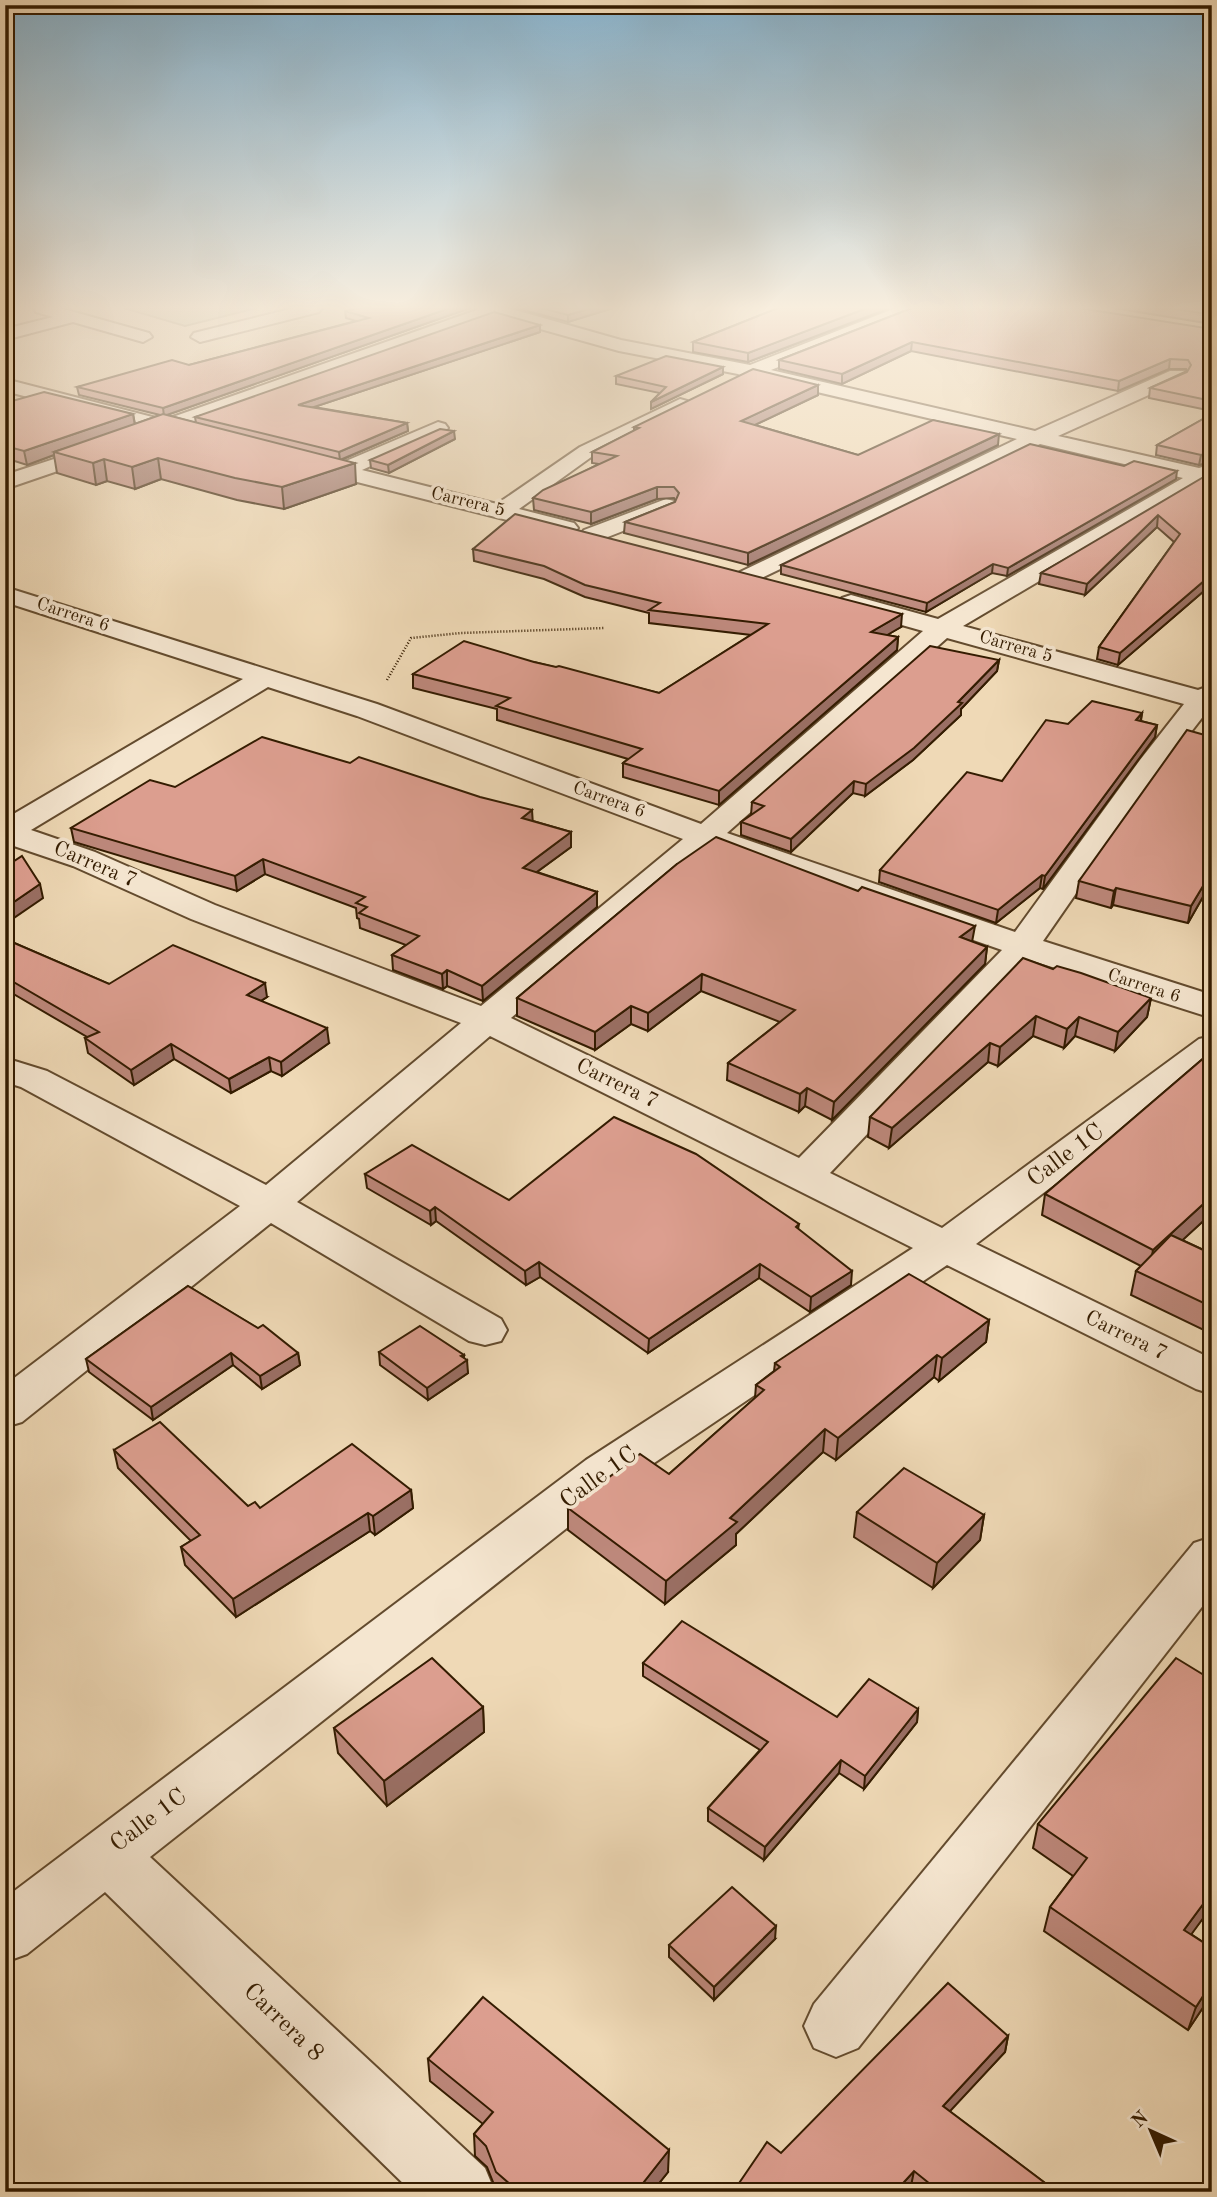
<svg xmlns="http://www.w3.org/2000/svg" width="1217" height="2197" viewBox="0 0 1217 2197" font-family="'Old Standard TT',serif">
	<style>
		.green { fill: #b2c093; stroke: #736e4a; stroke-width: 2 }
		.lines { fill: none; stroke-linecap: round; stroke-linejoin: round }
		.minor-casing { stroke: #634b2e; stroke-width: 4 }
		.path { stroke: #341c01; stroke-width: 2.5; stroke-dasharray: 1 2; stroke-linecap: butt }
		.minor { fill: #f5e6d0; fill-rule: evenodd }
		.wall { fill: #bd887b; stroke: #341c01; stroke-width: 2 }
		.shaded-wall { fill: #9a6f64; stroke: #341c01; stroke-width: 2 }
		.building { fill: #dc9e8f; stroke: #341c01; stroke-width: 2 }
		.labels { text-anchor: middle; dominant-baseline: central; stroke-width: 7; stroke-linejoin: round; paint-order: stroke }
		.far-street-label { font-size: 18px; fill: #341c01; stroke: #f5e6d0 }
		.street-label { font-size: 21px; fill: #341c01; stroke: #f5e6d0 }
		.near-street-label { font-size: 24px; fill: #341c01; stroke: #f5e6d0 }
	</style>
	<rect width="100%" height="100%" fill="#efd9b6"/>
	<filter id="stains"><feTurbulence type="fractalNoise" baseFrequency=".00286" numOctaves="4"/><feColorMatrix values="0 0 0 0 .2 0 0 0 0 .09 0 0 0 0 .02 0 0 0 .5 -.17"/></filter>
	<radialGradient id="worn" r=".72"><stop offset=".6" stop-color="#630" stop-opacity="0"/><stop offset="1" stop-color="#630" stop-opacity=".3"/></radialGradient>
	<polygon class="green" points="124,308 257,308 185,326"/>
	<g class="lines">
		<g class="minor-casing">
			<g id="minor">
				<polygon points="34,308 60,308 149,333 152,337 143,342 73,322 5,340 5,329 53,317 36,312"/>
				<polygon points="294,308 322,308 319,312 200,342 191,337 194,333"/>
				<path d="M476,308h32l113,32 129,25 146,-57h22l-2,4 -145,58 264,61 135,-60h14l3,4 -3,4 -126,57 141,32 13,-4v21l-7,-2 -242,143 235,64 14,-5v26l-4,-1 -48,62 -117,169 169,54v23l-182,-58 -12,16 -188,197 112,55 257,-189 13,-3v29l-236,179 236,115v35l-16,-5 -249,-124 -327,221 -470,371 335,311 10,24h-83l-307,-300 -78,62 -22,8v-64l581,-438 327,-212 -423,-212 -193,166 204,117 6,11 -6,11 -16,4 -16,-4 -198,-118 -249,199 -17,5v-42l235,-179 -219,-119 -16,-5v-24l42,13 219,114 195,-162 -270,-104 -118,-53 -68,-23v-24l238,-140 -238,-77v-15l372,117 324,120 222,-193 -81,-23 -4,-5 4,-5 9,-3 87,24 245,-141 -143,-34 -291,140 -9,-2 -3,-5 3,-5 277,-133 -264,-62 -6,2 -9,-5 -119,-23 -125,-35 -307,110 13,4 3,4 -3,4c-6,2 -41,-3 -48,-5l-3,-4 -144,-38v-12l159,41 313,-110zM947,638l237,66 -44,56 -125,172 -288,-99zM268,687l89,29 326,123 -202,167 -266,-101 -120,-53 -64,-22zM710,848l292,102 -203,208 -288,-140z"/>
				<polygon points="680,399 687,401 690,405 687,409 594,455 519,509 574,523 578,528 574,533 566,535 298,467 295,462 298,457 306,456 339,464 438,422 445,424 448,428 445,432 362,470 497,504 580,447"/>
				<polygon points="106,442 113,444 117,448 113,452 5,489 5,475"/>
				<polygon points="666,499 674,501 677,506 674,511 600,540 584,540 580,535 584,530"/>
				<polygon points="1212,1537 1212,1594 858,2048 836,2057 814,2048 804,2026 814,2004 1194,1543"/>
			</g>
		</g>
		<polyline class="path" points="387,680 411,638 461,633 604,628"/>
		<use href="#minor" class="minor"/>
	</g>
	<g class="wall">
		<polygon points="470,308 167,415 196,423 195,417 540,325 540,332 314,407 407,423 408,431 341,460 356,484 284,509 237,500 161,479 135,489 107,481 96,485 57,473 54,455 27,465 5,458 5,403 133,414 135,424 160,415 79,395 77,387 189,365 356,321 346,318 345,311"/>
		<polygon points="516,308 613,308 568,322"/>
		<polygon points="778,308 890,308 748,362 693,352 693,342"/>
		<polygon points="912,308 1212,329 1212,411 1149,398 1150,388 1187,371 1186,369 1169,369 1118,391 911,351 842,384 779,369 779,360"/>
		<polygon points="1114,308 1212,308 1212,324"/>
		<polygon points="723,367 723,374 651,409 651,402 660,393 616,384 616,376"/>
		<polygon points="818,385 818,395 755,425 858,455 998,445 748,565 624,533 625,522 675,502 676,501 674,498 657,499 591,524 534,510 533,498 599,464 592,463 592,452 634,431 634,427"/>
		<polygon points="1212,414 1212,462 1199,465 1156,455 1157,445"/>
		<polygon points="455,439 389,473 371,468 370,460"/>
		<polygon points="1212,476 1212,584 1118,665 1097,659 1099,647 1174,542 1157,527 1085,595 1039,584 1041,573"/>
		<polygon points="1176,479 1007,576 992,573 926,612 781,574 781,565"/>
		<polygon points="473,549 901,627 887,635 898,637 897,650 719,805 623,777 623,763 628,759 497,720 497,709 413,688 413,674 534,662 659,693 751,635 649,623 649,613 585,597 544,579 474,561"/>
		<polygon points="999,660 997,671 961,709 961,715 913,760 865,796 853,793 791,852 741,835 741,822 751,815 752,802"/>
		<polygon points="1142,713 1141,721 1157,725 1155,737 1043,889 1040,888 996,923 879,882 880,870 1002,781 1068,724"/>
		<polygon points="1212,737 1212,881 1188,923 1113,905 1111,908 1076,898 1079,881"/>
		<polygon points="175,787 533,821 571,832 571,847 537,872 597,892 597,907 483,1001 447,986 443,989 393,970 392,955 406,945 360,928 359,919 357,918 356,908 265,874 237,891 74,842 71,828"/>
		<polygon points="677,864 987,947 985,964 832,1120 805,1106 799,1112 727,1080 728,1063 780,1022 701,991 648,1031 631,1024 595,1050 517,1016 517,998"/>
		<polygon points="5,939 109,984 267,997 261,1001 329,1043 282,1076 271,1071 231,1093 174,1059 134,1085 88,1053 85,1038 87,1037 5,989"/>
		<polygon points="1053,969 1151,998 1147,1017 1115,1051 1075,1036 1064,1048 1033,1036 998,1066 988,1062 889,1148 868,1137 870,1117"/>
		<polygon points="1212,1051 1212,1213 1182,1240 1212,1254 1212,1334 1131,1295 1136,1271 1141,1266 1042,1215 1045,1194"/>
		<polygon points="365,1174 509,1200 799,1224 798,1229 851,1285 810,1312 759,1278 648,1353 540,1277 526,1285 436,1221 431,1225 367,1188"/>
		<polygon points="188,1286 298,1353 300,1365 262,1389 233,1365 153,1420 89,1372 86,1359"/>
		<polygon points="989,1320 986,1342 939,1381 934,1377 836,1460 823,1452 736,1534 736,1545 665,1604 568,1530 568,1508 669,1474 755,1398 756,1385 774,1371 775,1363"/>
		<polygon points="379,1352 464,1358 468,1373 428,1400 380,1365"/>
		<polygon points="114,1450 248,1506 260,1508 411,1490 413,1508 375,1535 370,1531 236,1617 185,1565 181,1547 191,1541 118,1468"/>
		<polygon points="857,1512 984,1515 980,1540 933,1588 854,1537"/>
		<polygon points="643,1663 837,1717 918,1709 917,1722 864,1789 839,1773 764,1860 708,1821 708,1808 760,1750 643,1676"/>
		<polygon points="1212,1680 1212,1906 1191,1934 1212,1948 1212,1994 1188,2030 1044,1931 1050,1907 1073,1876 1033,1848 1038,1824"/>
		<polygon points="483,1707 484,1732 387,1806 338,1753 334,1728"/>
		<polygon points="775,1939 714,2000 669,1957 669,1945"/>
		<polygon points="1008,2036 1005,2052 949,2111 1057,2192 918,2192 911,2186 906,2192 733,2192"/>
		<polygon points="428,2059 668,2172 652,2192 497,2192 487,2167 475,2156 474,2134 483,2124 430,2081"/>
	</g>
	<g class="shaded-wall">
		<polygon points="450,308 470,308 164,416 163,408"/>
		<polygon points="592,308 613,308 568,322 568,315"/>
		<polygon points="867,308 890,308 748,362 748,353"/>
		<polygon points="540,325 540,332 299,412 298,405"/>
		<polygon points="912,342 911,351 842,384 842,374"/>
		<polygon points="1170,359 1169,369 1118,391 1119,381"/>
		<polygon points="723,367 723,374 651,409 651,402"/>
		<polygon points="818,385 818,395 740,432 741,421"/>
		<polygon points="133,414 135,426 54,452 54,455 27,465 24,451"/>
		<polygon points="407,423 408,431 340,460 339,452"/>
		<polygon points="454,431 455,439 389,473 388,465"/>
		<polygon points="999,434 998,445 748,565 748,553"/>
		<polygon points="1212,452 1212,462 1199,465 1201,455"/>
		<polygon points="158,458 161,479 135,489 132,467"/>
		<polygon points="104,459 107,481 96,485 93,463"/>
		<polygon points="355,463 356,484 284,509 282,487"/>
		<polygon points="1177,471 1176,479 1007,576 1008,568"/>
		<polygon points="657,487 657,499 591,524 591,512"/>
		<polygon points="1158,515 1157,527 1085,595 1087,584"/>
		<polygon points="993,564 992,573 926,612 927,603"/>
		<polygon points="1212,574 1212,584 1118,665 1120,653"/>
		<polygon points="902,614 901,627 870,645 871,632"/>
		<polygon points="898,637 897,650 719,805 719,791"/>
		<polygon points="999,660 997,671 961,709 961,715 913,760 865,796 866,784 958,702"/>
		<polygon points="1142,713 1140,724 1136,720"/>
		<polygon points="1157,725 1155,737 1043,889 1045,876"/>
		<polygon points="854,781 853,793 791,852 791,839"/>
		<polygon points="532,810 533,825 522,818"/>
		<polygon points="571,832 571,847 523,882 523,868"/>
		<polygon points="263,859 265,874 237,891 235,876"/>
		<polygon points="1212,871 1212,881 1188,923 1191,906"/>
		<polygon points="1042,875 1040,888 996,923 998,910"/>
		<polygon points="40,884 43,898 5,924 5,908"/>
		<polygon points="1116,888 1113,905 1111,908 1114,891"/>
		<polygon points="597,892 597,907 483,1001 482,986"/>
		<polygon points="975,926 972,942 960,937"/>
		<polygon points="987,947 985,964 832,1120 834,1102"/>
		<polygon points="447,970 447,986 443,989 442,974"/>
		<polygon points="702,974 701,991 648,1031 648,1013"/>
		<polygon points="265,983 267,997 248,1009 247,995"/>
		<polygon points="1151,998 1147,1017 1115,1051 1118,1032"/>
		<polygon points="631,1006 631,1024 595,1050 595,1032"/>
		<polygon points="1036,1016 1033,1036 998,1066 1000,1047"/>
		<polygon points="1079,1017 1075,1036 1064,1048 1067,1029"/>
		<polygon points="327,1028 329,1043 282,1076 281,1062"/>
		<polygon points="990,1043 988,1062 889,1148 892,1128"/>
		<polygon points="171,1044 174,1059 134,1085 131,1070"/>
		<polygon points="269,1057 271,1071 231,1093 229,1079"/>
		<polygon points="807,1088 805,1106 799,1112 800,1094"/>
		<polygon points="1212,1196 1212,1213 1149,1271 1153,1250"/>
		<polygon points="435,1207 436,1221 431,1225 430,1211"/>
		<polygon points="539,1262 540,1277 526,1285 525,1271"/>
		<polygon points="760,1264 759,1278 648,1353 649,1339"/>
		<polygon points="852,1271 851,1285 810,1312 811,1297"/>
		<polygon points="989,1320 986,1342 939,1381 942,1358"/>
		<polygon points="231,1353 233,1365 153,1420 151,1407"/>
		<polygon points="298,1353 300,1365 262,1389 260,1376"/>
		<polygon points="464,1355 464,1362 467,1360 468,1373 428,1400 427,1388"/>
		<polygon points="937,1355 934,1377 836,1460 838,1438"/>
		<polygon points="825,1429 823,1452 736,1534 736,1545 665,1604 666,1581 730,1518"/>
		<polygon points="411,1490 413,1508 375,1535 373,1516"/>
		<polygon points="368,1513 370,1531 236,1617 233,1599"/>
		<polygon points="984,1515 980,1540 933,1588 937,1563"/>
		<polygon points="483,1707 484,1732 387,1806 384,1781"/>
		<polygon points="918,1709 917,1722 864,1789 865,1776"/>
		<polygon points="841,1760 839,1773 764,1860 765,1847"/>
		<polygon points="1212,1892 1212,1906 1177,1954 1184,1930"/>
		<polygon points="776,1926 775,1939 714,2000 714,1987"/>
		<polygon points="1212,1982 1212,1994 1188,2030 1196,2007"/>
		<polygon points="1008,2036 1005,2052 940,2122 943,2106"/>
		<polygon points="669,2150 668,2172 652,2192 636,2192"/>
		<polygon points="914,2171 911,2186 906,2192 895,2192"/>
	</g>
	<g class="building">
		<polygon points="359,308 450,308 163,408 77,387 172,360 189,365 369,318 345,311"/>
		<polygon points="541,308 592,308 568,315"/>
		<polygon points="778,308 867,308 748,353 693,342"/>
		<polygon points="912,308 1079,308 1212,329 1212,401 1150,388 1187,372 1191,365 1188,360 1170,359 1119,381 912,342 842,374 779,360"/>
		<polygon points="1169,308 1212,308 1212,315"/>
		<polygon points="494,312 540,325 298,405 407,423 339,452 195,417"/>
		<polygon points="666,356 723,367 651,402 666,387 616,376"/>
		<polygon points="753,369 818,385 741,421 858,455 933,420 999,434 748,553 625,522 675,502 679,493 674,487 657,487 591,512 533,498 543,490 617,456 592,452 639,428 634,427"/>
		<polygon points="44,392 133,414 24,451 5,446 5,403"/>
		<polygon points="163,414 355,463 282,487 235,478 158,458 132,467 104,459 93,463 54,452"/>
		<polygon points="1212,414 1212,452 1201,455 1157,445"/>
		<polygon points="440,429 454,431 388,465 370,460"/>
		<polygon points="1030,444 1124,466 1134,461 1177,471 1008,568 993,564 927,603 781,565"/>
		<polygon points="1207,475 1212,476 1212,574 1120,653 1099,647 1180,534 1158,515 1087,584 1041,573"/>
		<polygon points="515,514 902,614 871,632 898,637 719,791 623,763 642,749 496,706 510,698 413,674 464,641 534,662 556,667 559,666 659,693 768,624 649,610 660,603 585,585 544,566 473,549"/>
		<polygon points="930,646 999,660 958,702 962,703 914,748 866,784 854,781 791,839 741,822 764,806 752,802"/>
		<polygon points="1092,701 1142,713 1136,720 1157,725 1045,876 1042,875 998,910 880,870 967,772 1002,781 1046,720 1068,724"/>
		<polygon points="1187,730 1212,737 1212,871 1191,906 1116,888 1114,891 1079,881"/>
		<polygon points="262,737 350,763 359,757 480,797 532,810 522,818 571,832 523,868 597,892 482,986 447,970 442,974 392,955 419,936 359,913 367,907 356,903 365,897 263,859 235,876 71,828 150,780 175,787"/>
		<polygon points="716,837 858,891 862,887 975,926 960,937 987,947 834,1102 807,1088 800,1094 728,1063 795,1010 702,974 648,1013 631,1006 595,1032 517,998 677,864"/>
		<polygon points="22,856 40,884 5,908 5,867"/>
		<polygon points="5,939 109,984 173,945 265,983 247,995 327,1028 281,1062 269,1057 229,1079 171,1044 131,1070 85,1038 99,1032 5,977"/>
		<polygon points="1023,958 1053,969 1057,966 1081,973 1151,998 1118,1032 1079,1017 1067,1029 1036,1016 1000,1047 990,1043 892,1128 870,1117"/>
		<polygon points="1212,1051 1212,1196 1153,1250 1045,1194"/>
		<polygon points="614,1117 696,1154 799,1224 796,1227 852,1271 811,1297 760,1264 649,1339 539,1262 525,1271 435,1207 430,1211 365,1174 412,1145 509,1200"/>
		<polygon points="1171,1235 1212,1254 1212,1307 1136,1271"/>
		<polygon points="909,1274 989,1320 942,1358 937,1355 838,1438 825,1429 730,1518 737,1522 666,1581 568,1508 640,1454 669,1474 764,1390 756,1385 780,1367 775,1363"/>
		<polygon points="188,1286 258,1328 263,1325 298,1353 260,1376 231,1353 151,1407 86,1359"/>
		<polygon points="420,1326 464,1355 461,1356 467,1360 427,1388 379,1352"/>
		<polygon points="160,1422 248,1506 255,1502 260,1508 352,1444 411,1490 373,1516 368,1513 233,1599 181,1547 200,1535 114,1450"/>
		<polygon points="904,1468 984,1515 937,1563 857,1512"/>
		<polygon points="682,1621 837,1717 869,1679 918,1709 865,1776 841,1760 765,1847 708,1808 768,1742 643,1663"/>
		<polygon points="432,1658 483,1707 384,1781 334,1728"/>
		<polygon points="1176,1658 1212,1680 1212,1892 1184,1930 1212,1948 1212,1982 1196,2007 1050,1907 1087,1858 1038,1824"/>
		<polygon points="732,1887 776,1926 714,1987 669,1945"/>
		<polygon points="948,1983 1008,2036 943,2106 1057,2192 940,2192 914,2171 895,2192 733,2192 767,2142 781,2153"/>
		<polygon points="483,1997 669,2150 636,2192 519,2192 496,2172 486,2146 474,2134 493,2112 428,2059"/>
	</g>
	<linearGradient id="sky" x2="0" y2="1"><stop stop-color="#89b6d2"/><stop offset="0.5" stop-color="#f8eede"/><stop offset="1" stop-color="#f8eede" stop-opacity="0"/></linearGradient>
	<rect width="1217" height="615" fill="url(#sky)"/>
	<g class="labels">
		<g class="far-street-label">
			<text transform="translate(468 502) rotate(14)">Carrera 5</text>
			<text transform="translate(73 615) rotate(18)">Carrera 6</text>
			<text transform="translate(1016 647) rotate(16)">Carrera 5</text>
			<text transform="translate(609 800) rotate(20)">Carrera 6</text>
			<text transform="translate(1144 986) rotate(18)">Carrera 6</text>
		</g>
		<g class="street-label">
			<text transform="translate(95 865) rotate(23)">Carrera 7</text>
			<text transform="translate(617 1084) rotate(26)">Carrera 7</text>
			<text transform="translate(1126 1336) rotate(26)">Carrera 7</text>
		</g>
		<g class="near-street-label">
			<text transform="translate(1066 1156) rotate(-37)">Calle 1C</text>
			<text transform="translate(599 1478) rotate(-36)">Calle 1C</text>
			<text transform="translate(149 1821) rotate(-37)">Calle 1C</text>
			<text transform="translate(283 2023) rotate(44)">Carrera 8</text>
		</g>
	</g>
	<rect width="1217" height="2197" fill="none" stroke="#efd9b6" stroke-width="28"/>
	<rect x="7" y="7" width="1203" height="2183" fill="none" stroke="#341c01" stroke-width="3.5"/>
	<rect x="14" y="14" width="1189" height="2169" fill="none" stroke="#341c01" stroke-width="2"/>
	<g transform="translate(1151 2131) rotate(316)" stroke="#f5e6d0" stroke-width="5" paint-order="stroke">
	<path d="M0-5L12 26L0 18L-12 26Z" fill="#341c01"/>
	<text y="-10" font-size="19" font-weight="bold" text-anchor="middle" fill="#341c01">N</text>
	</g>
	<rect width="100%" height="100%" filter="url(#stains)"/>
	<rect width="100%" height="100%" fill="url(#worn)"/>
</svg>
